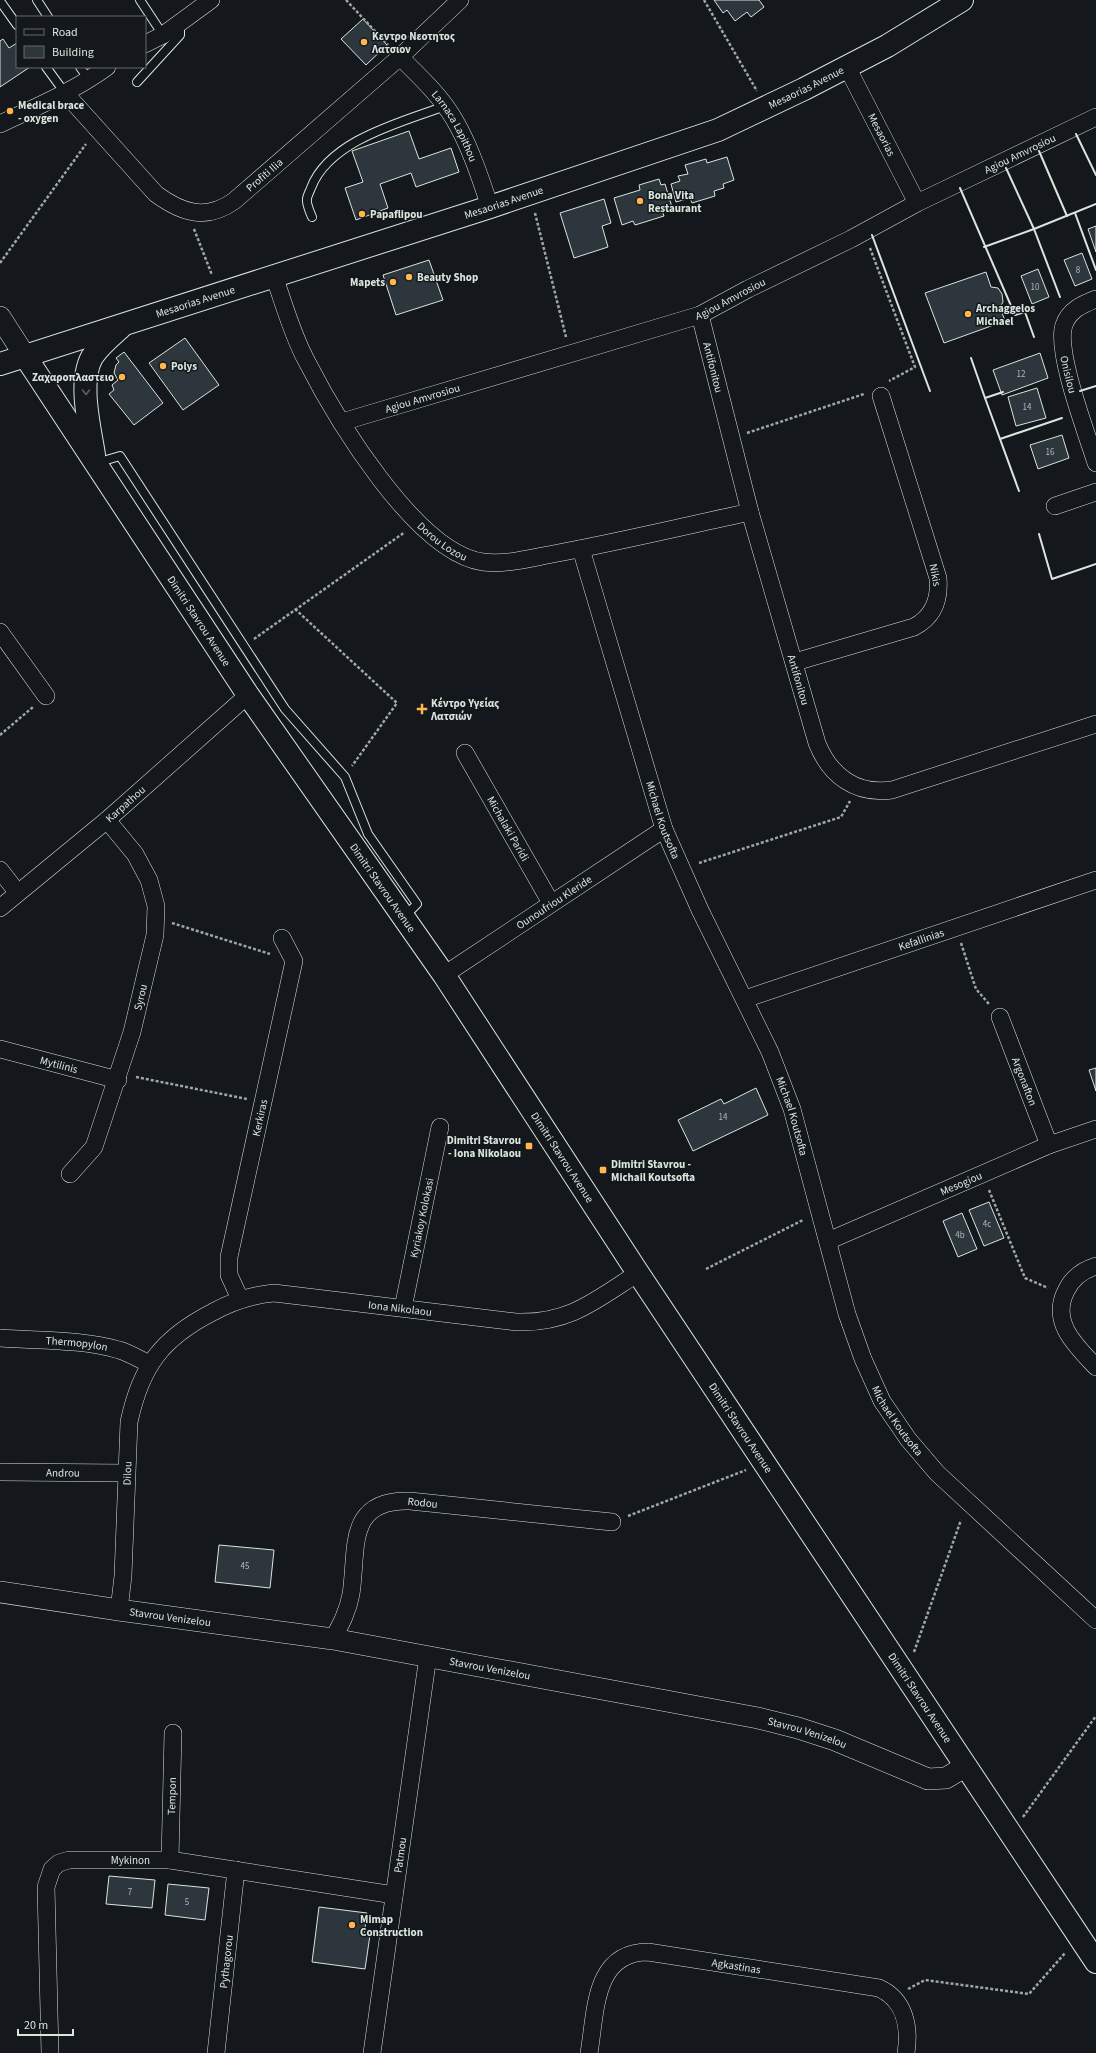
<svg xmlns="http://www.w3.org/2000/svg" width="1096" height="2053" viewBox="0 0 1096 2053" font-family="'Source Sans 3',sans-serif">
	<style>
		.building { fill: #2c363c; stroke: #d8e6dc }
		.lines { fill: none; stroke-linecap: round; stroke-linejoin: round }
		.service-casing { stroke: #d8e6dc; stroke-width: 10 }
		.minor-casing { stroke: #d8e6dc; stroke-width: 18 }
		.tertiary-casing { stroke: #d8e6dc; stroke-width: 22 }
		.secondary-casing { stroke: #d8e6dc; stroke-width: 24 }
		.path { stroke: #9da8a2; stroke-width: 2.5; stroke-dasharray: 3 2; stroke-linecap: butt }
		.service { stroke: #14181c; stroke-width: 8 }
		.minor { stroke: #14181c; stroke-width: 17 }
		.tertiary { stroke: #14181c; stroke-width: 21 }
		.secondary { stroke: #14181c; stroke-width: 22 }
		.wall { stroke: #d8e6dc; stroke-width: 2 }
		.oneway { stroke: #59605f }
		.poi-dot { fill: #ffb74d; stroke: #14181c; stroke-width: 1.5 }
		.labels { text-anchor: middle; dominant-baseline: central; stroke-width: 3; stroke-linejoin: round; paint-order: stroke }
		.number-label { font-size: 9px; fill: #adbab4 }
		.poi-label { font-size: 11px; font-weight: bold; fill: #d8e6dc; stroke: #14181c; text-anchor: start }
		.street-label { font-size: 11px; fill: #d8e6dc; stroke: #14181c }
	</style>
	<rect width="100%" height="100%" fill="#14181c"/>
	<g class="building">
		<polygon points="714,0 759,0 764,7 751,17 747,12 735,21 727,10 723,13"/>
		<polygon points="363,19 387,45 366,65 341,39"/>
		<polygon points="3,39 9,48 17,43 17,67 30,67 0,87 0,41"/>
		<polygon points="409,131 419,159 451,148 459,172 416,187 411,173 380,184 388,208 356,220 345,188 363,182 352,151"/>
		<polygon points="727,157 734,180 723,184 724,188 714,191 715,196 692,203 690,198 676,202 671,184 680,181 678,176 688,174 685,165 706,159 707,163"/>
		<polygon points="659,179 661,185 665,184 672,207 662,210 664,216 635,225 633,221 622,225 614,198 640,190 639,185"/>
		<polygon points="604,199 611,223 602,226 608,247 574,258 560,213"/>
		<polygon points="1096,226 1096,252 1088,229"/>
		<polygon points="1082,253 1092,279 1075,286 1064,260"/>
		<polygon points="429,260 443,300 396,315 383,275"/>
		<polygon points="1038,269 1049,297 1032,304 1021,276"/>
		<polygon points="986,272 991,287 998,288 1002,294 1003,302 1000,307 1005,321 944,343 925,293"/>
		<polygon points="185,338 219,385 183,410 149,363"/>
		<polygon points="124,352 163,403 134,425 109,394 114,390 112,385 118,380 114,373 116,365 119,362 116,358"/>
		<polygon points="1040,353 1048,378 1002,395 993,370"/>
		<polygon points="1037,388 1046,418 1016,426 1008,397"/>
		<polygon points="1062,435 1069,458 1038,469 1030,445"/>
		<polygon points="1096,1068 1096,1091 1089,1070"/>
		<polygon points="756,1088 768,1115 693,1151 678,1120 721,1099 724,1104"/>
		<polygon points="989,1202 1004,1238 984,1246 969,1210"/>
		<polygon points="962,1213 977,1249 958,1257 943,1221"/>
		<polygon points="219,1545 274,1550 270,1588 215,1582"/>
		<polygon points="109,1876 155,1880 152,1908 106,1904"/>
		<polygon points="168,1884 209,1888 205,1920 165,1915"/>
		<polygon points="319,1907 367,1913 364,1935 370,1935 365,1969 312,1962"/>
	</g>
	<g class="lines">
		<g class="service-casing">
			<g id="service">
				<polyline points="37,0 48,17"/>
				<polyline points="140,0 163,35"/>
				<polyline points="0,1 17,25"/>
				<polyline points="46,67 65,93"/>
				<polyline points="80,67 89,80"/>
				<polyline points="137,82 180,35 180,24"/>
				<path d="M312,217c-2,-5 -6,-13 -5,-18 0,-3 3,-8 4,-11 18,-48 91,-66 134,-82"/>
				<polyline points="96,463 120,456 285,709 345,777 368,834 417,904 404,917"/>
			</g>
		</g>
		<g class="minor-casing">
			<g id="minor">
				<polyline points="145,44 163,35 211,0"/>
				<path id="s1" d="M400,57c19,19 40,38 54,62 16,27 26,58 36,88"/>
				<path id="s2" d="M847,67l70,136"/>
				<path id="s3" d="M65,93l91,101c26,19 50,27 78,7l166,-144 60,-57"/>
				<path d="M0,124c36,-17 74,-33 107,-57"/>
				<path id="s4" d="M274,276c10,28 18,58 32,84 29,57 110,193 177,202 23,3 48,-4 70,-8 66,-12 132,-28 197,-42"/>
				<path id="s5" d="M1096,299c-13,5 -27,11 -32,26 -9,26 23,109 32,138"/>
				<path id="s6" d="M700,315l50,197 67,231c13,33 39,52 75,47l204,-66"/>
				<path id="s7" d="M342,422l358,-107 48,-26 103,-50 66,-36 179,-86"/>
				<polyline points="1055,506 1096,492"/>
				<path id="s8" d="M581,549l83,280 36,81 70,142 22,57 55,205 16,45 19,42 26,38 29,34 159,147"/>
				<polyline points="0,632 46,696"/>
				<path d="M795,662l119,-35c19,-10 26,-27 24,-49l-57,-182"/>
				<path id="s9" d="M465,753l86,150"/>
				<polyline points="0,870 17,892"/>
				<path id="s10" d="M0,908l107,-88 141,-125"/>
				<path id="s11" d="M444,975l220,-146"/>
				<path id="s12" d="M745,999l351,-119"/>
				<path id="s13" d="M1000,1017l49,128"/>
				<path id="s14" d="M0,1049l118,31"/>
				<path id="s15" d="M70,1174l24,-27 38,-115 23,-97 1,-29 -7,-26 -14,-26 -28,-34"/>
				<path id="s16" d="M828,1241l221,-96 47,-16"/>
				<path d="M1096,1266c-13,4 -24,12 -30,25 -16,31 10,55 30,76"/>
				<path id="s17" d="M240,1299l-11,-24v-18l65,-296 -12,-23"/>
				<path id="s18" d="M403,1308l37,-181"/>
				<path id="s19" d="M0,1338c38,3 83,1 119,12 11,3 21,10 31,14"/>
				<path id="s20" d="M0,1472l126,1"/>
				<path id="s21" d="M119,1610l4,-34 6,-154c12,-56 33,-84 84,-110 20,-11 39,-17 61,-19l242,29c53,2 80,-22 122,-49"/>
				<path id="s22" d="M333,1639c8,-15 15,-28 18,-45 7,-44 -6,-95 59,-93l202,21"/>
				<path id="s23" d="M170,1860l3,-127"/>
				<path id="s24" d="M50,2053l-4,-166 6,-18 7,-6 10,-3h101l224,35"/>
				<path id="s25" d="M216,2053l20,-183"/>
				<path id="s26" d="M372,2053l56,-397"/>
				<path id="s27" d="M589,2053c7,-40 4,-101 59,-101l231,36c26,12 31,39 27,65"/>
			</g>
		</g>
		<g class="tertiary-casing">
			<g id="tertiary">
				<polyline points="0,317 25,356"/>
				<path id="s28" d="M0,1592l119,18 214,29 425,79 40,10 37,12 93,39 18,-1 20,-12"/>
			</g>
		</g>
		<g class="secondary-casing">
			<g id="secondary">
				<path id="s29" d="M25,356l223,339 196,280 194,298 458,689"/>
				<path id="s30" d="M0,364l490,-157 228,-77 86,-41 83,-43 75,-46"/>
				<path d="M94,455c-4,-27 -16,-73 -2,-98 7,-11 18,-20 28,-29"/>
			</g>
		</g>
		<g class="path">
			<polyline points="346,0 388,45"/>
			<polyline points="704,0 757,91"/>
			<polyline points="535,213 566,337"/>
			<polyline points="194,229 212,275"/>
			<polyline points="870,248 915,367 889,381"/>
			<polyline points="0,263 86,144"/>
			<polyline points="747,433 864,394"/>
			<polyline points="295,609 397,703 352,766"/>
			<polyline points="254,639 405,532"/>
			<polyline points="0,735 33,707"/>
			<polyline points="699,863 841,817 850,801"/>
			<polyline points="172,923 270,954"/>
			<polyline points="961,943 976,989 989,1004"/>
			<polyline points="136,1077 247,1099"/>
			<polyline points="989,1190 1025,1278 1048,1288"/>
			<polyline points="706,1269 803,1220"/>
			<polyline points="628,1516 746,1470"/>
			<polyline points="914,1652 961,1520"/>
			<polyline points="1023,1817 1096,1716"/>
			<polyline points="908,1989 925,1980 1029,1994 1065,1953"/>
		</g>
		<use href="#service" class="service"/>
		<use href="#minor" class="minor"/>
		<use href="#tertiary" class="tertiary"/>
		<use href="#secondary" class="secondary"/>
		<g class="wall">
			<polyline points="1076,134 1096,175"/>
			<polyline points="1039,151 1067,216"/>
			<polyline points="960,188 1015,315 1025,312 1034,337"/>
			<polyline points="1075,213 1096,270"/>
			<polyline points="872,235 930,391"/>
			<polyline points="984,247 1034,229 1006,168"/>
			<polyline points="1060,297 1034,229 1096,204"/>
			<polyline points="971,358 985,398"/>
			<polyline points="1080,391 1096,386"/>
			<polyline points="1003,392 985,398 1019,491"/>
			<polyline points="1000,439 1062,418"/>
			<polyline points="1039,534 1052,579 1096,564"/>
		</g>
	</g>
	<defs><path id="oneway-chevron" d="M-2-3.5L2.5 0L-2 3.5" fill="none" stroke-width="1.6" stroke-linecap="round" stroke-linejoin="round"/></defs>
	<use class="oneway" href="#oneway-chevron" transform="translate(86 392) rotate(90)"/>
	<g class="poi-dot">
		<circle cx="364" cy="42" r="4"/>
		<circle cx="10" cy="111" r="4"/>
		<circle cx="640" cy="201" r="4"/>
		<circle cx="362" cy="214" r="4"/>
		<circle cx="409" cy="277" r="4"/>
		<circle cx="393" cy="282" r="4"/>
		<circle cx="968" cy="314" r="4"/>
		<circle cx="163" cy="366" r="4"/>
		<circle cx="122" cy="377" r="4"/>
		<path d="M420 703h4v4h4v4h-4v4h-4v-4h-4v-4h4z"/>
		<rect x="525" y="1142" width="8" height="8" rx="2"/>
		<rect x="599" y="1166" width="8" height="8" rx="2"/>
		<circle cx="352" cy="1925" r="4"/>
	</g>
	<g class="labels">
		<g class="number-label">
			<text x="1078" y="270">8</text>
			<text x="1035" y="287">10</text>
			<text x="1021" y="374">12</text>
			<text x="1027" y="407">14</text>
			<text x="1050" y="452">16</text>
			<text x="723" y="1117">14</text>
			<text x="987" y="1224">4c</text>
			<text x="960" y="1235">4b</text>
			<text x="245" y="1566">45</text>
			<text x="130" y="1892">7</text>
			<text x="187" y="1902">5</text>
		</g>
		<g class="poi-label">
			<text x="372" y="36">Κεντρο Νεοτητος<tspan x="372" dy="13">Λατσιον</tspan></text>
			<text x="18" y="105">Medical brace<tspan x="18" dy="13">- oxygen</tspan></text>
			<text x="648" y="195">Bona Vita<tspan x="648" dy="13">Restaurant</tspan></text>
			<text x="370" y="214">Papaflipou</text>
			<text x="417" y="277">Beauty Shop</text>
			<text x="385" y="282" text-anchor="end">Mapets</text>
			<text x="976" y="308">Archaggelos<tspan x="976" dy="13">Michael</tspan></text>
			<text x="171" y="366">Polys</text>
			<text x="114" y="377" text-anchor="end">Ζαχαροπλαστειο</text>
			<text x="431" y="703">Κέντρο Υγείας<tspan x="431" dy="13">Λατσιών</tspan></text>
			<text x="521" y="1140" text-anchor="end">Dimitri Stavrou<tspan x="521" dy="13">- Iona Nikolaou</tspan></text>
			<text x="611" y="1164">Dimitri Stavrou -<tspan x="611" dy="13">Michail Koutsofta</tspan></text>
			<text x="360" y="1919">Mimap<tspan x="360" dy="13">Construction</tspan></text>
		</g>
		<g class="street-label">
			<text stroke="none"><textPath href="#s30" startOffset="853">Mesaorias Avenue</textPath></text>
			<text stroke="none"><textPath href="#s1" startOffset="89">Larnaca Lapithou</textPath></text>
			<text stroke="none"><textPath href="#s2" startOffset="76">Mesaorias</textPath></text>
			<text stroke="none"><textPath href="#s7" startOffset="732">Agiou Amvrosiou</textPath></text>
			<text stroke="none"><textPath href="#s3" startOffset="261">Profiti Ilia</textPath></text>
			<text stroke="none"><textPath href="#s30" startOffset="529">Mesaorias Avenue</textPath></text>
			<text stroke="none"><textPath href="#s7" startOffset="408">Agiou Amvrosiou</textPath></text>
			<text stroke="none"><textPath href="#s30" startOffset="205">Mesaorias Avenue</textPath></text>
			<text stroke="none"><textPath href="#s6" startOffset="54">Antifonitou</textPath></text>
			<text stroke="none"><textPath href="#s5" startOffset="93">Onisilou</textPath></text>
			<text stroke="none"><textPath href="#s7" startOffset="84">Agiou Amvrosiou</textPath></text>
			<text stroke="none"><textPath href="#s4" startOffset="319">Dorou Lozou</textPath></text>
			<text transform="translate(935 575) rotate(79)">Nikis</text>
			<text stroke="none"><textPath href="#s29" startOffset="317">Dimitri Stavrou Avenue</textPath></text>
			<text stroke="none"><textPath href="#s6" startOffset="378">Antifonitou</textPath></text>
			<text stroke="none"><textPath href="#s10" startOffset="163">Karpathou</textPath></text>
			<text stroke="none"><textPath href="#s8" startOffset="283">Michael Koutsofta</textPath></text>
			<text stroke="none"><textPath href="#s9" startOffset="87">Michalaki Paridi</textPath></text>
			<text stroke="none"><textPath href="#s29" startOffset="641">Dimitri Stavrou Avenue</textPath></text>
			<text stroke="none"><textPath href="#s11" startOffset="132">Ounoufriou Kleride</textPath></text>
			<text stroke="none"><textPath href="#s12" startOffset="186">Kefallinias</textPath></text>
			<text stroke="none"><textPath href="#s15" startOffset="193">Syrou</textPath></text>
			<text stroke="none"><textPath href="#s14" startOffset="61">Mytilinis</textPath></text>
			<text stroke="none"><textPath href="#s13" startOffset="69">Argonafton</textPath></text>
			<text stroke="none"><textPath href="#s8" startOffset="607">Michael Koutsofta</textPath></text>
			<text stroke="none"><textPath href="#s17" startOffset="187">Kerkiras</textPath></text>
			<text stroke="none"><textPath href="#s29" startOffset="965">Dimitri Stavrou Avenue</textPath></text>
			<text stroke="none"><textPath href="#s16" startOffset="145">Mesogiou</textPath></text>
			<text stroke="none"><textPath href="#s18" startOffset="92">Kyriakoy Kolokasi</textPath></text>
			<text stroke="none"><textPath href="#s21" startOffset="524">Iona Nikolaou</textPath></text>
			<text stroke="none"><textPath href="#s19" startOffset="77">Thermopylon</textPath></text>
			<text stroke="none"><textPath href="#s8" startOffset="931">Michael Koutsofta</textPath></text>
			<text stroke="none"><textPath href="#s29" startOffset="1289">Dimitri Stavrou Avenue</textPath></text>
			<text stroke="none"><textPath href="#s20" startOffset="63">Androu</textPath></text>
			<text stroke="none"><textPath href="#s21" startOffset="137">Dilou</textPath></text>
			<text stroke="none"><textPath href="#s22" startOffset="190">Rodou</textPath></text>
			<text stroke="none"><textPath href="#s28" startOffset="172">Stavrou Venizelou</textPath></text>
			<text stroke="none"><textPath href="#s28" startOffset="496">Stavrou Venizelou</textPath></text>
			<text stroke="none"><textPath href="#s29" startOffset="1613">Dimitri Stavrou Avenue</textPath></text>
			<text stroke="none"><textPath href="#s28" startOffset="820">Stavrou Venizelou</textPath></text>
			<text stroke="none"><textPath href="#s23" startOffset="64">Tempon</textPath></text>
			<text stroke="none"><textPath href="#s26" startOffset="200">Patmou</textPath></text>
			<text stroke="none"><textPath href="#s24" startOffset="266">Mykinon</textPath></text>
			<text stroke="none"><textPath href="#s25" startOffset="92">Pythagorou</textPath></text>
			<text stroke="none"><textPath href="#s27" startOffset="220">Agkastinas</textPath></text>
		</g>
	</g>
	<rect x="16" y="16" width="130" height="52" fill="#14181c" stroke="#626a69"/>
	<rect x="24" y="29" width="20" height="6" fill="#14181c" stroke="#626a69"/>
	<text x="52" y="36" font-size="12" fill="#d8e6dc">Road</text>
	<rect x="24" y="46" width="20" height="12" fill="#2c363c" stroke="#626a69"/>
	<text x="52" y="56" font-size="12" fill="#d8e6dc">Building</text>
	<path d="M18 2029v6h55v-6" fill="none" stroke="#d8e6dc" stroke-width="2"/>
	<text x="24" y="2029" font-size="12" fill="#d8e6dc" stroke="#14181c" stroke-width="3" paint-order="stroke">20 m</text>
</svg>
